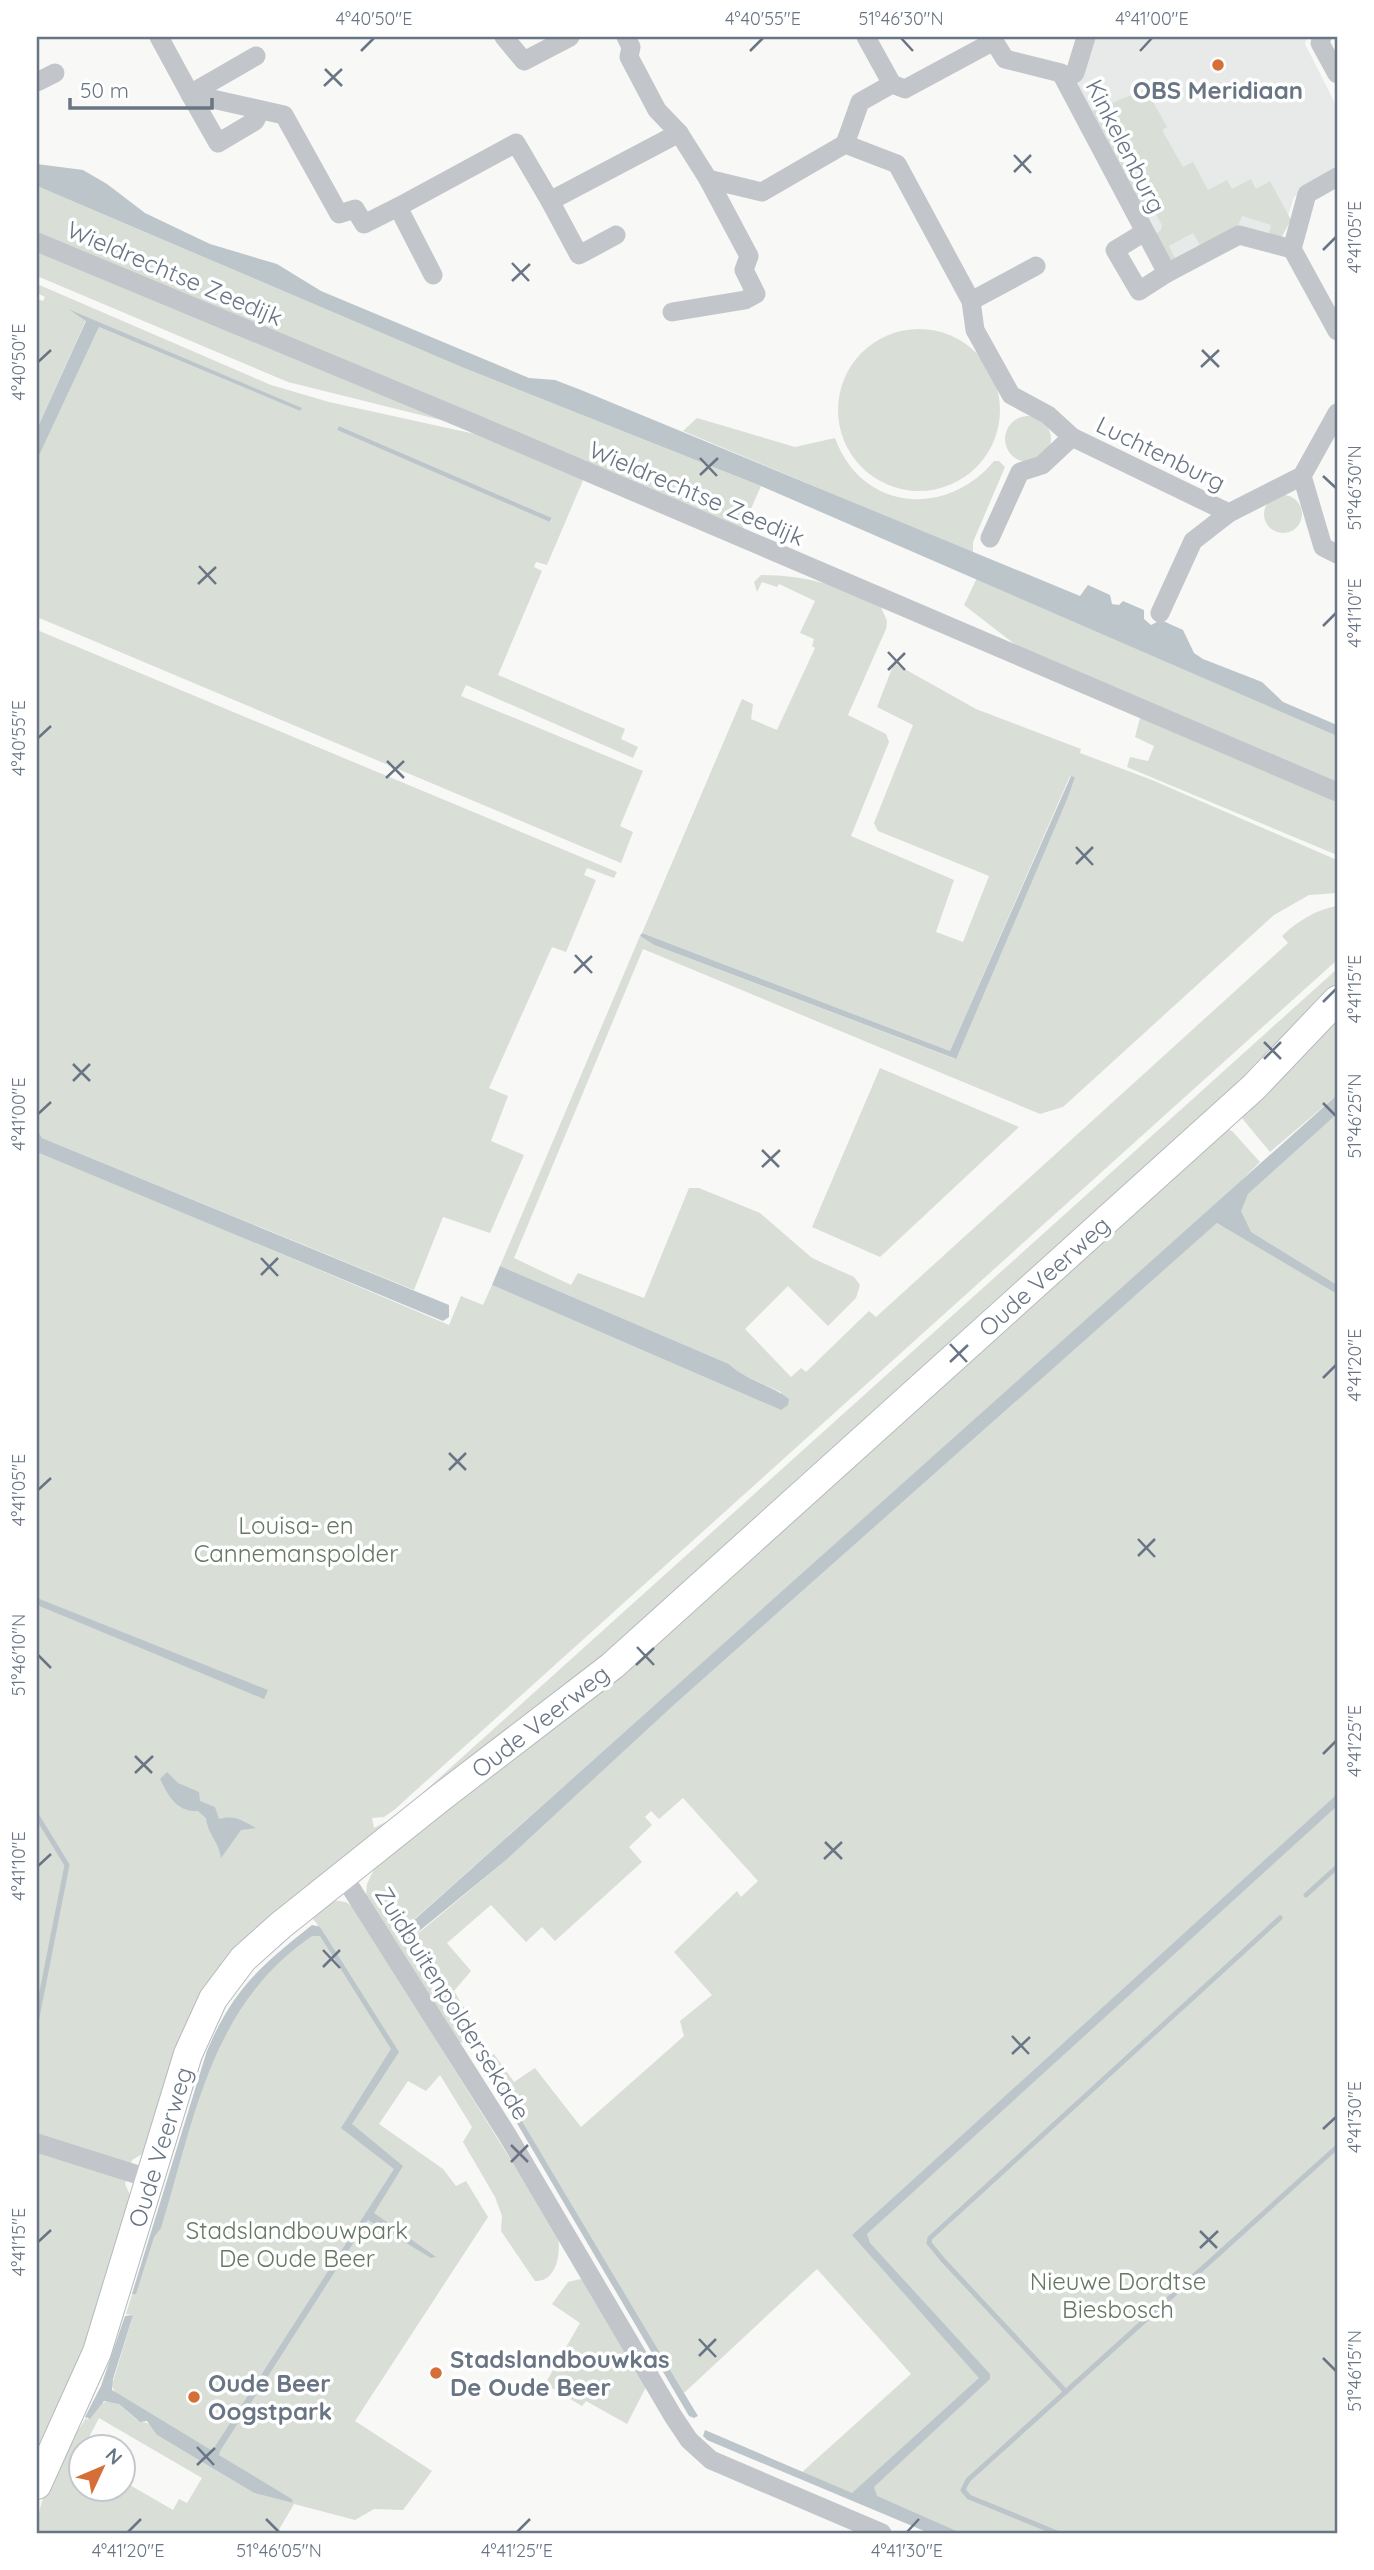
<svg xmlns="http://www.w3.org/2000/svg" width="1374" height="2570" viewBox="0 0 1374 2570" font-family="Quicksand,sans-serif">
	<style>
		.built { fill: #e8eae9 }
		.green { fill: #d9ded7; fill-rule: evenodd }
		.water { fill: #bcc5ca }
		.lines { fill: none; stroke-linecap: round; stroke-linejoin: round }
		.stream { stroke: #bcc5ca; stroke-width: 5 }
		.secondary-casing { stroke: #b7babf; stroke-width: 30 }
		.street { stroke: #c2c5c9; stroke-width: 19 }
		.secondary { stroke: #fff; stroke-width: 28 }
		.ticks { fill: none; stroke: #697584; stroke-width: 2.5 }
		.poi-dot { fill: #d66e37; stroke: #fff; stroke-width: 2.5 }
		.labels { text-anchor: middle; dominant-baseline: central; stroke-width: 7; stroke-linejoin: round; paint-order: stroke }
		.poi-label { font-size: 24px; font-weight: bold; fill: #697584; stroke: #fff; text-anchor: start }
		.street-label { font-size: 24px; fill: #697584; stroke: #fff }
		.park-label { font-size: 24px; fill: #657764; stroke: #fff }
		.neatline { fill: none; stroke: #697584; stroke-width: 2.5 }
		.ticks-label { font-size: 18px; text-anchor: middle; fill: #697584 }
	</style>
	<rect width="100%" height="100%" fill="#f8f8f6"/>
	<polygon class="built" points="1094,37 1307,37 1305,44 1337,107 1337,170 1294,197 1279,244 1236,229 1165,268 1076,91"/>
	<g class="green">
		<polygon points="1146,89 1167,127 1162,130 1183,167 1193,162 1208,190 1227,180 1232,189 1251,179 1256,189 1270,181 1291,220 1280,240 1268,236 1271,225 1242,216 1238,226 1200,245 1193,233 1169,246 1175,258 1166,262 1152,237 1161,230 1162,225 1149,202 1138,207 1106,150 1107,138 1092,111"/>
		<polygon points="37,186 464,368 761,486 742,529 37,234"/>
		<polygon points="37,246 445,421 288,382 37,276"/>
		<path d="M37,284l234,101 58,17 146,32 109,44 -37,87 -11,-3 -2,5 8,4 -44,104 127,54 -4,10 17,8 -5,11 -167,-73 -5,11 182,75 -23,55 13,6 -12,31 -584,-246v-157l62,-133 201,84 1,-3 -232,-98 17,10 -49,109v-130l6,2 2,-4 -8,-4zM339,426l213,92 -1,4 -214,-92z"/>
		<circle cx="919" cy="410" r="81"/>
		<circle cx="1028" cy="439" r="23"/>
		<path d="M697,418l98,29 40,-9c27,74 112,80 159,23h5l6,6 -32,75v11l-290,-122z"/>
		<circle cx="1283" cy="514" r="19"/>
		<path d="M761,575c44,0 80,11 119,30l7,16 -1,8 -38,86 38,19 3,8 -38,94 103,44 -18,52 27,10 26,-66 -111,-45 -4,-8 39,-98 -36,-18 17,-44 82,46 105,40 -1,4 72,27 185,80v33l-28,2 -35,20 -211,192 -23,7 -397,-165 -129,309 57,27 7,-12 66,25 45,-110h10l61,25 52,45 42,19 6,8 -4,13 -28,28 -40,-40 -43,43 46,48 10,-9 5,4 63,-61 7,6 412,-374 -6,-7c16,-15 33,-26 55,-30v54l-943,850 -10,7 -12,1 2,10 23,-12 940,-847v18l-63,67 -673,609 -351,274 -106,216 -12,7 -7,24 7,15 -39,144 -56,121v-1314l412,175 12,-29 22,9 9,-20 289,125v-18l-41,-18 -11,-10 -229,-98 140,-330 14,9 301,114 120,-282 -5,-1 -120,275 -308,-118 100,-234 11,5 -2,15 26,11 38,-82 -3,-2 2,-7 -14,-6 15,-32 -36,-17 -2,3 -15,-5 -5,10 -3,-10z"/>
		<polygon points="977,578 1337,736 1337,785 1021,649 964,605"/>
		<polygon points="37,630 617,872 614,878 587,868 584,875 596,880 566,952 552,947 489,1088 508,1096 491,1141 524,1155 490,1233 443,1217 414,1290 42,1138 37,1129"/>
		<polygon points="1141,714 1337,797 1337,855 1127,767 1130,757 1148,761 1154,746 1135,737"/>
		<polygon points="1337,1012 1337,1095 1270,1152 1241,1117"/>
		<polygon points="880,1068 1019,1127 880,1257 812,1227"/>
		<polygon points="1337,1114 1337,1289 1226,1221 1248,1194"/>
		<polygon points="1225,1128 1232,1131 1260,1162 1227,1195 409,1924 403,1933 405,1938 467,2041 460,2043 366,1896 367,1884 376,1865"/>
		<polygon points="1218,1222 1337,1294 1337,1794 852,2235 1337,1799 1337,2533 941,2533 801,2473 911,2374 817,2269 684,2393 485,2059 494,2054 514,2082 535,2068 581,2127 684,2036 680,2021 712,1995 674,1952 737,1891 741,1897 758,1881 683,1798 659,1819 651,1811 645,1817 652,1825 629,1847 642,1862 555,1941 542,1927 526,1942 491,1905 447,1943 471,1971 454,1991 480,2034 473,2038 431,1970 415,1936 505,1861 675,1704"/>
		<path d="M331,1900l15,2 8,6 204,328c3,17 -1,46 -23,45l-34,-50 1,-15 -7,-19 -32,-55 9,-15 -32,-52 -14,16 -18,-10 -29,43 64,45 13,17 10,-5 22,36 -133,204 77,50 -29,39 -29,-1 -19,11 -61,-16 -17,29h-240c0,-40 27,-81 49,-115l2,2 12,-16 8,-3 11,3 18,16 16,5 4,10 97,58 39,10 -1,-4 -177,-106 -3,-8 21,-70 -7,-1 81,-263c28,-66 54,-86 111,-126l-11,-13zM99,2418l103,60 -15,25 -8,-4 -6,11 -50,-29 -1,9h-42v-42l4,-1z"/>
		<polygon points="580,2279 584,2281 646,2387 627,2424 586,2401 582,2406 545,2384 580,2323 552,2304 568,2282"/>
	</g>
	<g class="water">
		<polygon points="37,164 83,170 107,184 145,213 210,244 277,264 321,291 529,378 555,380 581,390 1080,596 1088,585 1110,595 1112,604 1119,605 1123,601 1144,610 1144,619 1151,625 1161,620 1183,630 1194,653 1203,659 1262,682 1283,702 1337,725 1337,736 761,486 464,368 37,186"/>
		<polygon points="68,309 302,408 300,411 99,327 37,460 37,429 86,321"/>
		<polygon points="339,426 552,518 550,522 337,430"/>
		<polygon points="1071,776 1075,777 1068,797 956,1059 654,945 640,936 642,933 950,1051"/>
		<polygon points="1337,1095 1337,1114 1248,1194 1241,1211 1251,1232 1337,1285 1337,1294 1217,1223 675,1704 505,1861 418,1932 416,1942 471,2037 467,2041 405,1938 403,1930"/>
		<polygon points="37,1129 42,1138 449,1305 449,1317 443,1321 37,1152"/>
		<path d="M500,1266l229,98c17,17 41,20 60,35l-1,6 -7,5 -289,-125z"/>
		<polygon points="37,1598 268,1690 264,1699 37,1605"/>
		<path d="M167,1772l11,11 21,9 1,9 15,6 4,12c16,-4 22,1 37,9l-15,2 -20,28c-2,-16 -14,-25 -15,-40l-8,-7c-21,1 -29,-14 -38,-32z"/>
		<polygon points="1337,1794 1337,1806 867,2234 870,2243 990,2374 990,2379 874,2487 877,2496 961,2533 929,2533 707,2440 703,2436 705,2430 852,2493 979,2378 852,2235"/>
		<path d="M312,1925l8,2 79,125 -47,72 51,42 -29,47 62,44 -5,1 -63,-38 -148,231 -1,4 73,44 1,4 -39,-10 -97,-58 -10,-14 -7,1 -21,-18 -15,-3 -14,18 -5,-2 16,-31 24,-70 8,-1 -20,64 -1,11 99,60 3,-2 180,-279 -53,-41 50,-79 -71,-113h-8c-102,70 -117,182 -151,292l-7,9 -18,57h-4l75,-243c26,-61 53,-85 105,-126z"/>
		<polygon points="485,2059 684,2393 698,2416 694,2418 689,2416 481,2062"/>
	</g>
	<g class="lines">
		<g class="stream">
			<polyline points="37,1816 67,1865 37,2017"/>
			<polyline points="1306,1895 1337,1867"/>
			<polyline points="1066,2392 943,2260 929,2243 930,2238 1280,1918"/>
			<polyline points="1057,2533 969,2497 963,2490 968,2480 1337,2147"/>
		</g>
		<g class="secondary-casing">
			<polyline id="secondary" points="37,2485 97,2352 188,2054 213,1999 243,1959 281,1925 440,1798 612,1666 1254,1087 1337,1000"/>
		</g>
		<g class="street">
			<polyline points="159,37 190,94 284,115 339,214 355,209 364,224 398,207"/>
			<polyline points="504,37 524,61 570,37"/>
			<polyline points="626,37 631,47 629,57 657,110 679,133 708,179 762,192 845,144 860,102 892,84 905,89 994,41 1005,59 1061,73 1167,273 1239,235 1292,249 1337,331"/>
			<polyline points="866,37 892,84"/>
			<polyline points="1322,37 1320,43 1337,74"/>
			<polyline points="256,56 190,94 218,143 255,121 260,111"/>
			<polyline points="1066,80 1075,73 1086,37"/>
			<polyline points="37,82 55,73"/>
			<polyline points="845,144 897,164 971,301 975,330 1011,395 1048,415 1072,437 1229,513"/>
			<polyline points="550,201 579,255 616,235"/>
			<polyline points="1143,233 1115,250 1139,291 1167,273"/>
			<polyline points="37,242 473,423 1337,792"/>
			<polyline points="1292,249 1307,194 1337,177"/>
			<polyline points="433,275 398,207 516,143 550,201 679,133"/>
			<polyline points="971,301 1036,266"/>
			<polyline points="672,312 745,300 756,294 744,270 749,256 708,179"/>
			<polyline points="1337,413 1302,476 1323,547 1337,554"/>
			<polyline points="990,538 1020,472 1042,465 1072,437"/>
			<polyline points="1160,613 1193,541 1229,513 1302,476"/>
			<polyline points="344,1877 508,2136 673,2416 689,2440 711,2460 882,2533"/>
			<polyline points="37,2143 151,2179"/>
		</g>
		<use href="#secondary" class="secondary"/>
	</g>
	<path class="ticks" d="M901,38l12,13M361,51l13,-13M750,51l13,-13M1140,51l12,-13M325,69l17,17M324,86l18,-17M1014,155l17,18M1014,172l17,-17M1323,250l13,-13M512,263l17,18M512,281l18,-17M1202,350l17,17M38,362l13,-12M1201,367l18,-17M700,458l17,18M700,475l18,-17M1323,476l13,12M199,566l17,18M198,584l18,-17M1323,626l13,-13M888,652l17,18M888,670l17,-17M38,738l13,-12M387,761l17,17M386,778l18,-17M1076,847l17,18M1076,864l17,-17M575,955l17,18M574,973l18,-17M1323,1002l13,-13M1264,1042l17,17M1264,1059l17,-17M73,1064l17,17M73,1081l17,-17M1323,1103l13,13M38,1114l13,-12M762,1150l17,17M762,1167l18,-17M261,1258l17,18M261,1275l17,-17M950,1344l17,18M950,1362l18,-17M1323,1378l13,-13M449,1453l17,17M449,1470l17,-17M38,1490l13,-12M1138,1539l17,18M1138,1556l17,-17M637,1647l17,18M38,1655l13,13M636,1665l18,-17M1323,1754l13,-13M135,1756l17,17M135,1773l18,-17M825,1842l17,17M824,1859l18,-17M38,1866l13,-12M323,1950l17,18M323,1967l17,-17M1012,2036l17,18M1012,2054l18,-17M1323,2129l13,-12M511,2145l17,17M511,2162l17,-17M1200,2231l17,17M38,2242l13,-12M1200,2248l18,-17M699,2339l17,18M699,2356l17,-17M1323,2358l13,13M197,2447l17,18M197,2465l18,-17M266,2519l13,13M128,2532l13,-13M517,2532l13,-13M907,2532l12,-13"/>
	<g class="poi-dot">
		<circle cx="1218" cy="65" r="7"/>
		<circle cx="436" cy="2373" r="7"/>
		<circle cx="194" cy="2397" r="7"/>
	</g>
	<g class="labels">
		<g class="poi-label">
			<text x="1218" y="90" text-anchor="middle">OBS Meridiaan</text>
			<text x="450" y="2359">Stadslandbouwkas<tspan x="450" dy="28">De Oude Beer</tspan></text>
			<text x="208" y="2383">Oude Beer<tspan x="208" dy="28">Oogstpark</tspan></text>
		</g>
		<g class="street-label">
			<text transform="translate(1126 146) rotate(63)">Kinkelenburg</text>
			<text transform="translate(175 273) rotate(23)">Wieldrechtse Zeedijk</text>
			<text transform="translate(1161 453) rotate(26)">Luchtenburg</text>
			<text transform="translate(697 493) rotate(23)">Wieldrechtse Zeedijk</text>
			<text transform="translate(1044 1276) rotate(-42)">Oude Veerweg</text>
			<text transform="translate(540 1721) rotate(-38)">Oude Veerweg</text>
			<text transform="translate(453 2003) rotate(58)">Zuidbuitenpoldersekade</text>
			<text transform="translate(160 2147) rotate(-73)">Oude Veerweg</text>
		</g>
		<g class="park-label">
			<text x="296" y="1525">Louisa- en<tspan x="296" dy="28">Cannemanspolder</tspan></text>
			<text x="297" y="2230">Stadslandbouwpark<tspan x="297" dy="28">De Oude Beer</tspan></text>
			<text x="1118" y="2281">Nieuwe Dordtse<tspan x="1118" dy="28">Biesbosch</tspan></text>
		</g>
	</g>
	<rect width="1374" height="2570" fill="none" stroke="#ffffff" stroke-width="77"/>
	<g transform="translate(102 2468) rotate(46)"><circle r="33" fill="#ffffff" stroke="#c3c8ce" stroke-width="2"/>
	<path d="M0-5L12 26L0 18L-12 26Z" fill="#d66e37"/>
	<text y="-10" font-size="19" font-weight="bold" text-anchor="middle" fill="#697584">N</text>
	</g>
	<path d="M70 98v10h142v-10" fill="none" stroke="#697584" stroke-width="3.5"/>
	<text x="80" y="98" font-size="21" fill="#697584" stroke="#ffffff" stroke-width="5" paint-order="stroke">50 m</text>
	<rect x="38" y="38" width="1298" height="2494" class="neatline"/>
	<g class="ticks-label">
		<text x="374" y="25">4°40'50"E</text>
		<text x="763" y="25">4°40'55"E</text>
		<text x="901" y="25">51°46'30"N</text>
		<text x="1152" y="25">4°41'00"E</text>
		<text transform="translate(1355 237) rotate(-90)" y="6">4°41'05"E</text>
		<text transform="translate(19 362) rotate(-90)" y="6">4°40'50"E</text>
		<text transform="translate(1355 488) rotate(-90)" y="6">51°46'30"N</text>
		<text transform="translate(1355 613) rotate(-90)" y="6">4°41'10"E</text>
		<text transform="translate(19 738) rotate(-90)" y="6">4°40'55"E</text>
		<text transform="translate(1355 989) rotate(-90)" y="6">4°41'15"E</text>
		<text transform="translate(19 1114) rotate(-90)" y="6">4°41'00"E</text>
		<text transform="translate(1355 1116) rotate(-90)" y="6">51°46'25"N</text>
		<text transform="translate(1355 1365) rotate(-90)" y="6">4°41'20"E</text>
		<text transform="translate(19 1490) rotate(-90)" y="6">4°41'05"E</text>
		<text transform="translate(19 1655) rotate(-90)" y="6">51°46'10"N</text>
		<text transform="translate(1355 1741) rotate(-90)" y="6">4°41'25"E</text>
		<text transform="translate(19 1866) rotate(-90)" y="6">4°41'10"E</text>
		<text transform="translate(1355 2117) rotate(-90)" y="6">4°41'30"E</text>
		<text transform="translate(19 2242) rotate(-90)" y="6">4°41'15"E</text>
		<text transform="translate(1355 2371) rotate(-90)" y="6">51°46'15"N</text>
		<text x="128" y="2557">4°41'20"E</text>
		<text x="279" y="2557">51°46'05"N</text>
		<text x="517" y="2557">4°41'25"E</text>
		<text x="907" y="2557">4°41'30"E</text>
	</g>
</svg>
